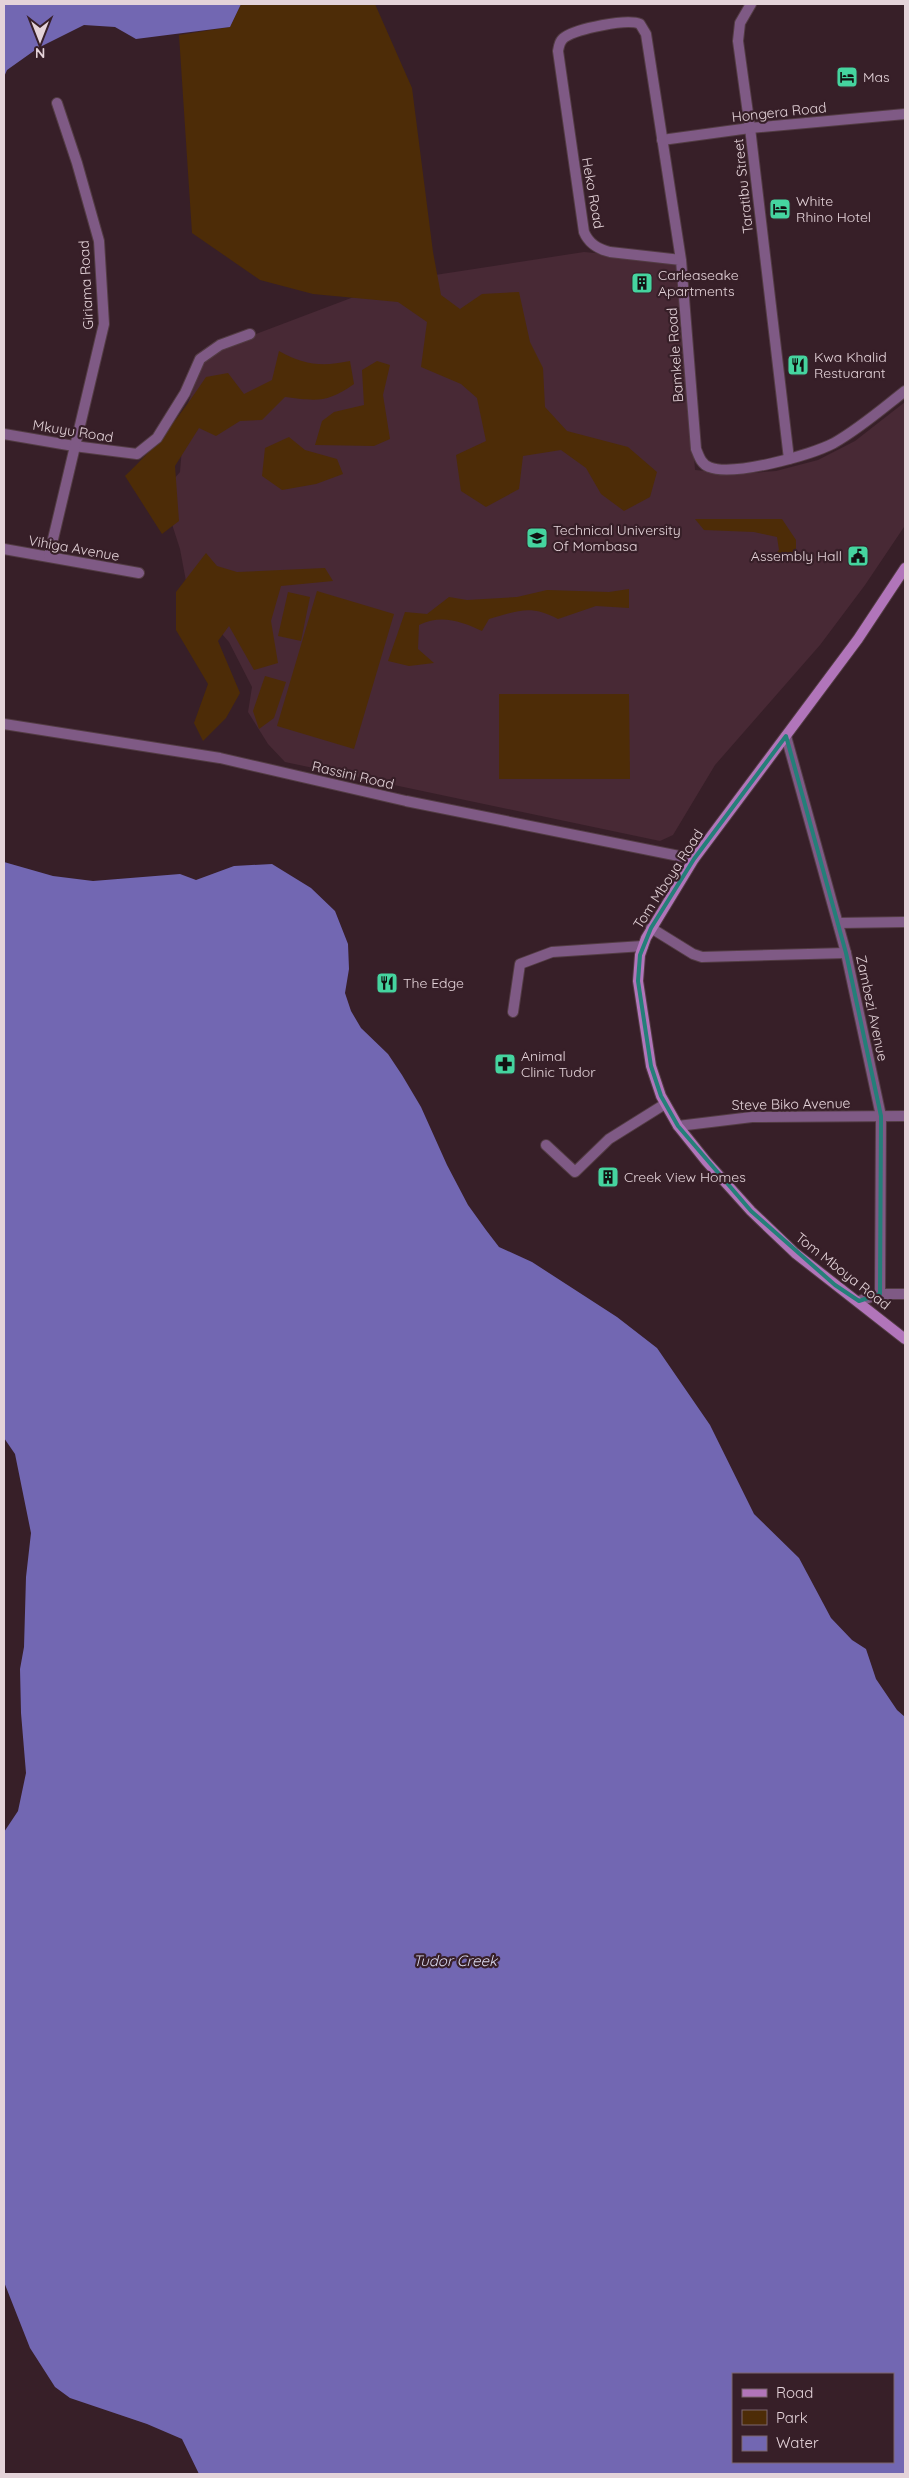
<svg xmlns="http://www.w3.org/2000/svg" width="909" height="2478" viewBox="0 0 909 2478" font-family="Quicksand,sans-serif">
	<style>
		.built { fill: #482935 }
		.green { fill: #4d2c07 }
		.water { fill: #7267b2; fill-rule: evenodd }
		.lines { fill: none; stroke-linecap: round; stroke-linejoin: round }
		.street-casing { stroke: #533c44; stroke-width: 12 }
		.secondary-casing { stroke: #533c44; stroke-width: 12 }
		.street { stroke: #7f5a85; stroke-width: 10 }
		.secondary { stroke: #b175ba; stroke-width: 10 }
		.marked { fill: none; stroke: #247f79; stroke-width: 4; stroke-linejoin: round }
		.labels { text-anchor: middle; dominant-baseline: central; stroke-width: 4.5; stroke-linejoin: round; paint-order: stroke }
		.poi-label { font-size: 14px; fill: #e4d3d9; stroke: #371f28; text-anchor: start }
		.street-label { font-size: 14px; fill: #e4d3d9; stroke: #371f28 }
		.water-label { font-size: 15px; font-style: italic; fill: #d9d8ed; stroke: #371f28 }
	</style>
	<rect width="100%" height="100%" fill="#371f28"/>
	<polygon class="built" points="584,252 680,261 695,470 736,474 776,471 818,460 855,441 905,402 904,527 865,585 820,645 715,765 673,835 660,841 285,762 268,744 248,712 252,687 229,642 189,597 180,549 162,493 180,472 185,412 204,358 243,339 396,281"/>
	<g class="green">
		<polygon points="241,4 375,4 412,88 433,252 441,295 460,309 482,294 519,292 530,342 543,368 545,407 567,431 628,447 657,472 650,497 624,511 601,494 586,468 561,450 523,456 519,489 486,507 461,491 456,455 486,441 477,398 461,384 421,367 427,322 398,302 313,294 260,280 192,233 179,35 230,27"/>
		<path d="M279,351c25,14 43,16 71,10l4,23c-27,19 -37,17 -69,13l-23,23 -22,1 -24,15 -17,-8 -24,38 4,55 -17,13 -37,-58c32,-30 57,-63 81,-99l22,-4 16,21 28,-14z"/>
		<polygon points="377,361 390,365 383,395 390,439 374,446 315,445 322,421 334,412 364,405 362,370"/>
		<polygon points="289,437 305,450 337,459 343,474 316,484 282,490 262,476 265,448"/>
		<polygon points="695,519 782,519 796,540 796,563 770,559 779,550 777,537 754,532 704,530"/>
		<polygon points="206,553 217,566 237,572 325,568 333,581 281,586 271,621 278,663 254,670 229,626 218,641 240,693 226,718 203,741 194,723 208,684 176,630 176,592"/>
		<path d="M629,589v19l-33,-2 -38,13c-28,-15 -40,-8 -69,0l-7,12c-21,-10 -41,-17 -63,-6l-1,24 16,14 -25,3 -21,-5 17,-49 22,2 22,-17 18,3 50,-3 30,-7 62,2z"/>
		<polygon points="317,591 394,614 354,749 277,726"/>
		<polygon points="288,592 310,597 301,641 278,636"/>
		<polygon points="265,676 286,682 274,718 259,729 253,711"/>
		<polygon points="499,694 629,694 630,779 499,779"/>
	</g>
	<g class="water">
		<polygon points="4,4 241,4 230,27 136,39 115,27 84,25 38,48 7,70 4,77"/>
		<path d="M4,862l49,14 40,5 87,-7 16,6 38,-14 38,-2 39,24 24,23 13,33 1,25 -4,24 6,18 10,17 27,26 14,21 19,32 26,58 21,40 18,25 13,17 33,15 85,55 40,31 53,77 44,89 45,44 32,60 21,22 14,9 10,30 21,31 8,7v757h-706l-17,-35 -35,-15 -77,-26 -15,-11 -25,-39 -26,-66v-450l14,-21 8,-38 -5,-60 -1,-44 4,-22 2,-70 5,-44 -16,-79 -11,-16zM733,2374h160v88h-160z"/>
	</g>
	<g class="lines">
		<g class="street-casing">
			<g id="street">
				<polyline points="751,4 740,23 738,41 750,128 789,459"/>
				<polyline points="662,140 750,128 905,114"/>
				<path d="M681,260l-71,-8c-12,-3 -21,-8 -26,-20l-26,-181c1,-6 2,-11 7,-14 12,-8 62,-19 75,-13l6,10 35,226 15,189c3,7 5,15 13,18 24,10 102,-12 125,-24 25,-14 48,-34 71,-52"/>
				<polyline points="4,434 74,446 137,454 157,438 185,393 200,359 220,345 250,334"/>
				<polyline points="4,549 139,573"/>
				<polyline points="49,556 104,324 99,241 77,163 57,103"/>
				<polyline points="4,724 220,758 406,801 694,859"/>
				<polyline points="786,736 846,953 881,1116 880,1294"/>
				<polyline points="838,923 905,922"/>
				<polyline points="651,928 693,954 702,957 846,953"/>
				<polyline points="513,1012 520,964 552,952 643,946"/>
				<polyline points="678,1126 752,1117 905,1116"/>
				<polyline points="546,1145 575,1172 609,1139 665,1104"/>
				<polyline points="859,1301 880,1294 905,1294"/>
			</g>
		</g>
		<g class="secondary-casing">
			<polyline id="secondary" points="905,568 858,639 694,859 646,938 640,955 638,981 651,1066 661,1096 678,1126 706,1161 751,1211 795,1253 905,1339"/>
		</g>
		<use href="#street" class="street"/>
		<use href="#secondary" class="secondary"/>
	</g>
	<path class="marked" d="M786,736l60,217 35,163 -1,178 -21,7 -24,-16 -84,-74 -73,-85 -17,-30 -10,-30 -13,-85 2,-26 11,-27 43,-69z"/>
	<defs>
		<g id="hotel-square" transform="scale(1.125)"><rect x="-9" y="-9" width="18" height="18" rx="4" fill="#45d49f" stroke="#371f28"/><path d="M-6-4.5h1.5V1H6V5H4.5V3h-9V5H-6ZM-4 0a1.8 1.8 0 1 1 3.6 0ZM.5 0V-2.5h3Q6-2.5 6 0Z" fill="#111"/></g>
		<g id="building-square" transform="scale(1.125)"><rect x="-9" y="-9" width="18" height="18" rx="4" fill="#45d49f" stroke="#371f28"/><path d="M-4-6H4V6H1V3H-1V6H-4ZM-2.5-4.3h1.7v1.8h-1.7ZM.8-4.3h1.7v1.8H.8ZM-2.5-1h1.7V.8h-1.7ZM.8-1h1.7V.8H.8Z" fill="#111"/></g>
		<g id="restaurant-square" transform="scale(1.125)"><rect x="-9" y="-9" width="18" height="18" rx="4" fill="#45d49f" stroke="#371f28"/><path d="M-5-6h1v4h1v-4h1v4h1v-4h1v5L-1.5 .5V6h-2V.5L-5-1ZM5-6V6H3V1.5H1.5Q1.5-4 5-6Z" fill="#111"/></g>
		<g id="university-square" transform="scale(1.125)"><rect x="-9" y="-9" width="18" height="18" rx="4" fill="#45d49f" stroke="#371f28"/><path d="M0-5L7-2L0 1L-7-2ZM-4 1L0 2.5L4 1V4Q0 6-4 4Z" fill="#111"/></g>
		<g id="civic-square" transform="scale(1.125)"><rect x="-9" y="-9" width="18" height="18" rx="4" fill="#45d49f" stroke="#371f28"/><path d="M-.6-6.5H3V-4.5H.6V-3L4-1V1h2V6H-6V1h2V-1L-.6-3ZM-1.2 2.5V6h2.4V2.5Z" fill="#111"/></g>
		<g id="pharmacy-square" transform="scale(1.125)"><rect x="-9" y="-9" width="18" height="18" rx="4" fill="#45d49f" stroke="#371f28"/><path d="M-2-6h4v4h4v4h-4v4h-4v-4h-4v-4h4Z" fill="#111"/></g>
	</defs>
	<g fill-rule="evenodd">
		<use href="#hotel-square" x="847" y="77"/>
		<use href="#hotel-square" x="780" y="209"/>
		<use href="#building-square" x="642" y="283"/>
		<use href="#restaurant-square" x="798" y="365"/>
		<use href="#university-square" x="537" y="538"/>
		<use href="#civic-square" x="858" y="556"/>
		<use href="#restaurant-square" x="387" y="983"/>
		<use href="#pharmacy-square" x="505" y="1064"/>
		<use href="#building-square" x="608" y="1177"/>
	</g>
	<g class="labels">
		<g class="poi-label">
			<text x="863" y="77">Mas</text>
			<text x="796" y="201">White<tspan x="796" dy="16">Rhino Hotel</tspan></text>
			<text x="658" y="275">Carleaseake<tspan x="658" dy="16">Apartments</tspan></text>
			<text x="814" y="357">Kwa Khalid<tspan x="814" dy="16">Restuarant</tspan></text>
			<text x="553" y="530">Technical University<tspan x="553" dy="16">Of Mombasa</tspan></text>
			<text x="842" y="556" text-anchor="end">Assembly Hall</text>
			<text x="403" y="983">The Edge</text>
			<text x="521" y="1056">Animal<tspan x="521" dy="16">Clinic Tudor</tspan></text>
			<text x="624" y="1177">Creek View Homes</text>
		</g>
		<g class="street-label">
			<text transform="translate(779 112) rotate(-6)">Hongera Road</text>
			<text transform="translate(743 186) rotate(-96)">Taratibu Street</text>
			<text transform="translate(593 193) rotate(80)">Heko Road</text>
			<text transform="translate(86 285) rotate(-93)">Giriama Road</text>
			<text transform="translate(675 355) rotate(-94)">Bamkele Road</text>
			<text transform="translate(73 431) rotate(9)">Mkuyu Road</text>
			<text transform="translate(74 548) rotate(10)">Vihiga Avenue</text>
			<text transform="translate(353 775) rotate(13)">Rassini Road</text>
			<text transform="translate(668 879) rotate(-57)">Tom Mboya Road</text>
			<text transform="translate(872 1008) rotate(78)">Zambezi Avenue</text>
			<text transform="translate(791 1104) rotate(-1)">Steve Biko Avenue</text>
			<text transform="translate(843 1271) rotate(38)">Tom Mboya Road</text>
		</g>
		<g class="water-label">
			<text x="455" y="1960">Tudor Creek</text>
		</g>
	</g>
	<rect width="909" height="2478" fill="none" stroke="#e4d3d9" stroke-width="10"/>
	<rect x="732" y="2373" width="162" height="90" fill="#371f28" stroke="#7c676f"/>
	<rect x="742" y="2389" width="25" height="8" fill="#b175ba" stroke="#7c676f"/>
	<text x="776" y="2398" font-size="15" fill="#e4d3d9">Road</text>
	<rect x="742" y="2410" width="25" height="15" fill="#4d2c07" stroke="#7c676f"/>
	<text x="776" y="2423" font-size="15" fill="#e4d3d9">Park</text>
	<rect x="742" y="2436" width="25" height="15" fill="#7267b2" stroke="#7c676f"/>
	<text x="776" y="2448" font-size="15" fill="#e4d3d9">Water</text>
	<g transform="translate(40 40) rotate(180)" stroke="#371f28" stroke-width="4" paint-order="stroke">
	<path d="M0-4L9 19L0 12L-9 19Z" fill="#e4d3d9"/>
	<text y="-8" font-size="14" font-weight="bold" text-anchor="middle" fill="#e4d3d9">N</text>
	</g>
</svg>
